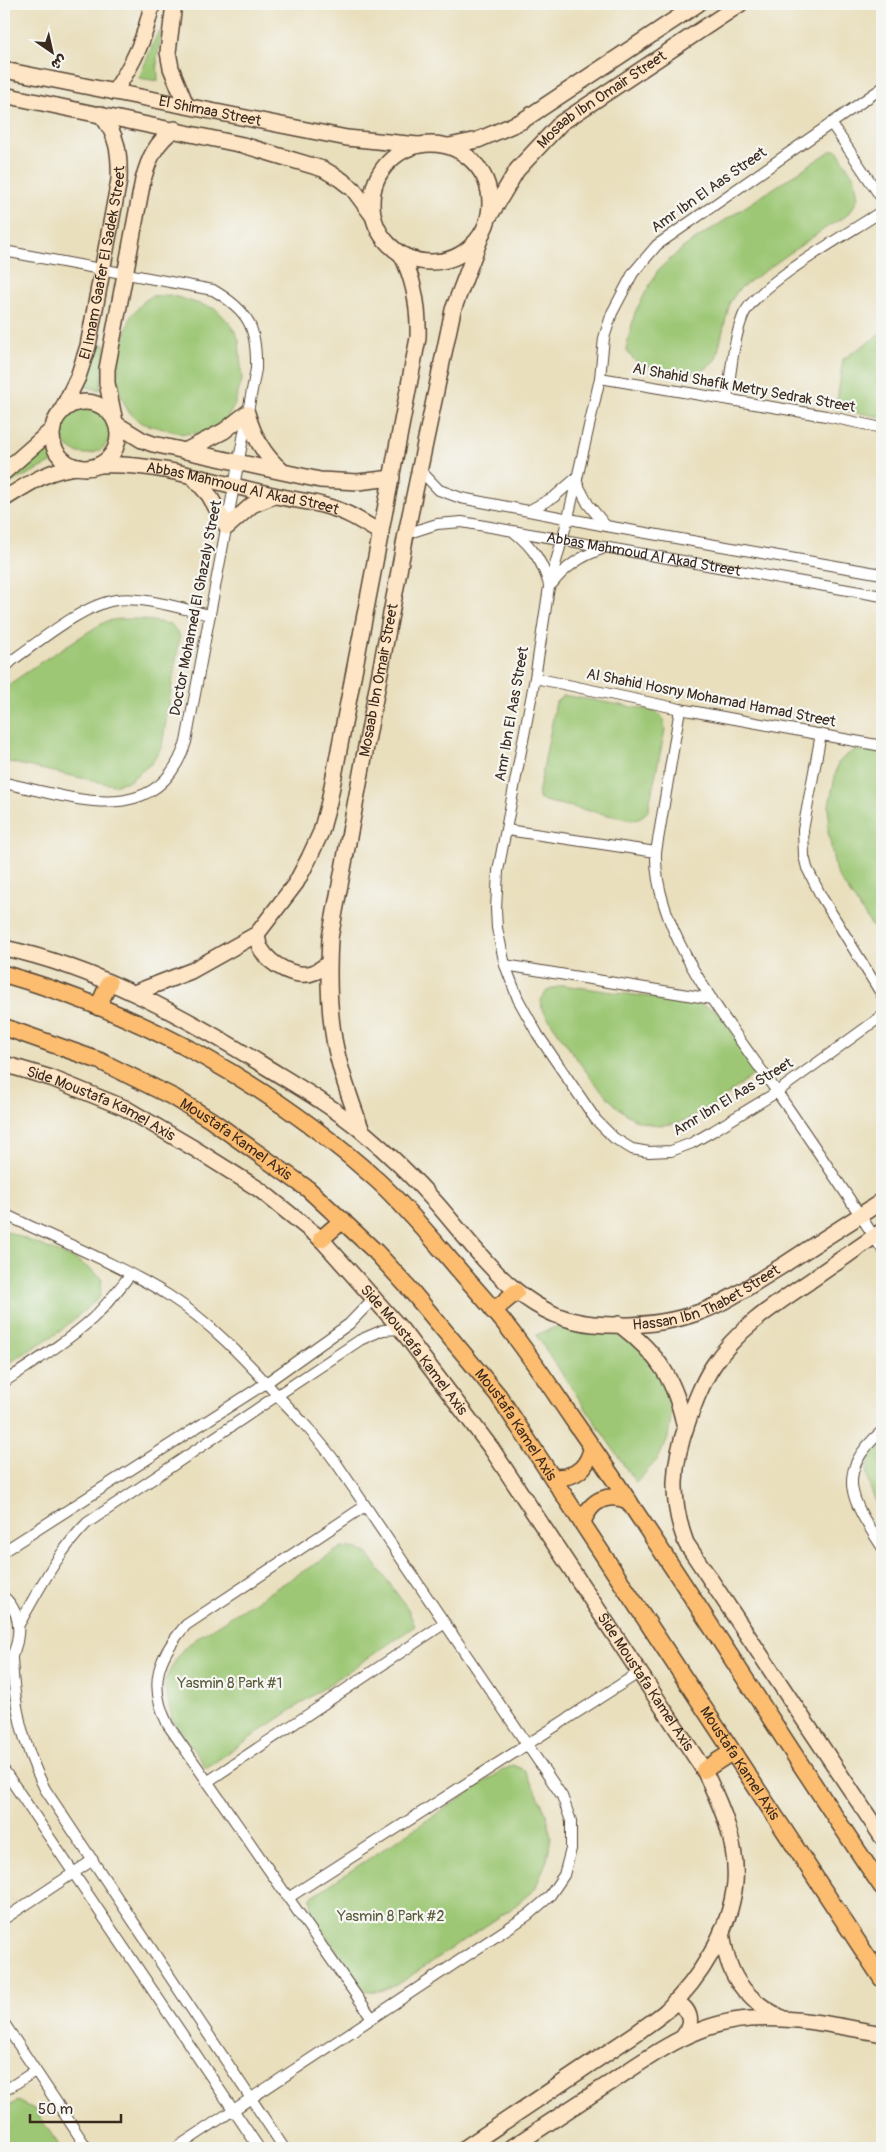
<svg xmlns="http://www.w3.org/2000/svg" width="886" height="2152" viewBox="0 0 886 2152" font-family="Pangolin,'Playpen Sans Arabic',sans-serif">
	<style>
		.green { fill: #9dc774; stroke: #6c7849 }
		.lines { fill: none; stroke-linecap: round; stroke-linejoin: round }
		.street-casing { stroke: #554536; stroke-width: 12 }
		.secondary-casing { stroke: #554536; stroke-width: 18 }
		.primary-casing { stroke: #554536; stroke-width: 19 }
		.street { stroke: #fff; stroke-width: 10 }
		.secondary { stroke: #fee5c5; stroke-width: 15 }
		.primary { stroke: #fcbd6f; stroke-width: 16 }
		.labels { text-anchor: middle; dominant-baseline: central; stroke-width: 4.5; stroke-linejoin: round; paint-order: stroke }
		.street-label { font-size: 15px; fill: #3b2a1e; stroke: #f6f6f2 }
		.park-label { font-size: 15px; fill: #585938; stroke: #f6f6f2 }
	</style>
	<rect width="100%" height="100%" fill="#f6f6f2"/>
	<filter id="ink" filterUnits="userSpaceOnUse"><feTurbulence type="fractalNoise" baseFrequency=".02" numOctaves="2"/><feDisplacementMap in="SourceGraphic" scale="10" xChannelSelector="R" yChannelSelector="G"/><feConvolveMatrix kernelMatrix="1 2 1 2 8 2 1 2 1" color-interpolation-filters="sRGB"/></filter>
	<filter id="wash" filterUnits="userSpaceOnUse"><feTurbulence type="fractalNoise" baseFrequency=".0096" numOctaves="4" result="noise"/><feDisplacementMap in="SourceGraphic" scale="20" xChannelSelector="R" yChannelSelector="G"/><feGaussianBlur stdDeviation="1.12" result="paint"/><feColorMatrix in="noise" values="0 0 0 0 0 0 0 0 0 0 0 0 0 0 0 0 0 1.4 0 .05"/><feComposite in="paint" operator="in"/></filter>
	<g filter="url(#wash)">
		<rect width="100%" height="100%" fill="#e9dfbd"/>
		<g class="green">
			<polygon points="158,32 162,32 157,57 158,81 139,78"/>
			<path d="M832,150h5l18,29 3,18 -4,9 -8,10 -19,11 -88,62 -9,13 -14,57c-5,5 -10,10 -15,13 -10,5 -53,-3 -62,-9 -6,-3 -10,-8 -13,-14l9,-37 23,-42 26,-23z"/>
			<polygon points="170,295 216,309 232,326 239,340 242,380 234,406 225,422 204,433 183,434 141,423 128,411 120,394 118,376 120,350 131,316 144,301 152,296"/>
			<polygon points="882,333 882,417 836,409 843,359"/>
			<polygon points="96,344 106,345 100,390 82,386"/>
			<circle cx="86" cy="428" r="26"/>
			<polygon points="46,442 57,460 4,486 4,484"/>
			<polygon points="119,619 139,619 171,624 180,636 162,746 152,763 129,781 113,785 4,761 4,691 11,683 44,660 96,627 107,621"/>
			<polygon points="563,696 569,696 655,711 664,719 665,730 648,811 639,819 631,820 540,800 538,795 556,702"/>
			<polygon points="864,750 882,753 882,941 836,873 828,831 829,805 838,763 844,757 853,751"/>
			<path d="M563,985l136,19 20,8 37,57 -4,7c-18,13 -38,31 -57,40 -17,9 -38,12 -56,5 -33,-12 -76,-83 -97,-112l-1,-9 6,-9z"/>
			<polygon points="4,1230 77,1260 102,1278 100,1297 59,1332 4,1366"/>
			<polygon points="578,1324 608,1326 628,1335 664,1381 672,1411 668,1438 658,1459 636,1483 536,1335 553,1328"/>
			<path d="M882,1445v67c-9,-14 -21,-39 -11,-56 3,-4 8,-8 11,-11z"/>
			<polygon points="342,1547 358,1549 368,1554 408,1609 415,1626 206,1768 172,1719 164,1682 175,1661 184,1648 200,1636"/>
			<polygon points="513,1765 524,1770 538,1795 547,1816 551,1837 547,1860 535,1889 511,1909 397,1985 380,1991 367,1991 357,1983 312,1914 311,1897 503,1770"/>
			<polygon points="18,2101 34,2109 61,2148 4,2148 4,2108"/>
		</g>
	</g>
	<g filter="url(#ink)">
		<g class="lines">
			<g class="street-casing">
				<g id="street">
					<polyline points="882,88 657,245 633,273 612,313 604,338 600,378 568,518 549,587 535,678 498,871 496,909 497,928 505,965 518,999 538,1035 596,1120 614,1138 632,1149 649,1152 671,1151 692,1143 713,1131 777,1092 882,1016"/>
					<polyline points="831,123 882,199"/>
					<path d="M4,251l209,39c36,21 44,37 43,79l-70,373c-29,90 -113,55 -182,41"/>
					<polyline points="600,378 826,416 882,428"/>
					<path d="M727,399c4,-27 6,-58 16,-83 12,-31 108,-84 139,-105"/>
					<polyline points="419,469 439,490 461,498 606,526 882,574"/>
					<polyline points="530,510 554,497 575,479 588,504 606,526"/>
					<path d="M514,532c19,15 29,31 35,53"/>
					<path id="s1" d="M406,534l31,-10 25,-2 420,74"/>
					<path d="M552,584c13,-17 29,-28 50,-35"/>
					<path d="M4,668l10,-9c27,-19 69,-54 102,-59 26,-4 67,9 94,15"/>
					<polyline points="535,678 680,709 882,746"/>
					<path d="M680,709l-24,143c-3,81 76,175 121,240 36,52 71,104 105,157"/>
					<polyline points="821,734 803,830 804,856 807,868 821,896 882,995"/>
					<polyline points="507,830 656,852"/>
					<polyline points="505,965 712,999"/>
					<path d="M4,1214c54,26 112,49 164,81 42,27 76,63 109,100 21,22 42,44 60,69l225,332 9,25v28l-7,26 -15,22 -21,18 -352,233"/>
					<path d="M4,1382c30,-20 61,-39 88,-63 14,-13 26,-29 38,-44"/>
					<path d="M882,1431c-49,43 -30,70 0,116"/>
					<path d="M365,1506l-179,119c-29,33 -38,60 -18,100l204,293"/>
					<polyline points="4,1551 266,1383 349,1324 374,1298"/>
					<path d="M4,1597c22,20 16,51 0,72"/>
					<path d="M18,1626c21,-36 39,-73 69,-103l273,-183 23,-10 18,-1"/>
					<path d="M12,1658c2,49 11,87 33,131l239,359"/>
					<polyline points="4,1770 259,2148"/>
					<polyline points="207,1782 445,1623"/>
					<polyline points="288,1898 640,1672"/>
					<polyline points="4,1919 93,1860"/>
					<polyline points="4,2023 87,2148"/>
					<polyline points="4,2091 35,2071"/>
				</g>
			</g>
			<g class="secondary-casing">
				<g id="secondary">
					<polyline points="174,4 168,52 171,68 186,105"/>
					<path id="s2" d="M4,70l343,68 71,7"/>
					<path d="M114,92c20,-30 31,-53 38,-88"/>
					<polyline points="4,95 243,145 323,169 340,179 353,189 373,216"/>
					<circle cx="431" cy="203" r="59"/>
					<polyline points="449,146 478,140 522,121 698,4"/>
					<path id="s3" d="M491,214l26,-44 44,-47 179,-119"/>
					<circle cx="85" cy="435" r="33"/>
					<path id="s4" d="M61,412l17,-35 10,-31 31,-166c1,-25 -1,-46 -19,-66"/>
					<path d="M114,417l-7,-34v-14l36,-189c6,-22 13,-38 32,-51"/>
					<polyline points="116,424 142,440 153,444 320,480 358,482 392,478"/>
					<path d="M185,451l39,-20 23,-18c7,24 16,41 34,57"/>
					<path id="s5" d="M99,465c59,-3 117,18 174,30 18,5 38,6 56,12 19,5 35,16 52,26"/>
					<polyline points="4,472 53,429"/>
					<polyline points="193,477 209,495 227,527 252,505 274,496"/>
					<path d="M4,499c24,-15 47,-31 75,-32"/>
					<path d="M257,934c1,5 1,11 4,15 9,16 36,31 54,23 5,-2 9,-6 13,-8"/>
					<path id="s6" d="M4,948c91,19 180,68 259,117 34,21 69,41 99,66 26,22 52,47 75,73 43,49 84,114 156,120 35,3 74,0 107,-12 30,-11 55,-30 82,-46 33,-22 67,-43 100,-65"/>
					<path d="M134,993l57,-22 66,-37 39,-51 13,-25 12,-26 8,-30 89,-464c1,-30 -3,-57 -17,-84"/>
					<path id="s7" d="M4,1064l47,14 74,30 70,41 65,41 61,49 80,90 90,119 213,322c17,35 34,73 31,113 -5,48 -35,96 -69,128 -9,8 -19,14 -28,21l-173,116"/>
					<path id="s8" d="M362,1131c-10,-27 -20,-54 -26,-82 -8,-36 -8,-74 -6,-111l76,-404 47,-224 29,-76"/>
					<path d="M882,1231c-24,17 -48,33 -72,50 -36,24 -73,48 -97,85 -11,17 -18,36 -25,55 -16,44 -18,79 -2,122l196,294"/>
					<path d="M619,1324c39,30 57,56 66,105"/>
					<path d="M722,1930c4,42 20,68 58,87"/>
					<path d="M674,2002c17,6 20,21 9,35"/>
					<path d="M511,2148c33,-22 66,-44 99,-65 43,-29 87,-61 140,-64 44,-3 89,7 132,15"/>
				</g>
			</g>
			<g class="primary-casing">
				<g id="primary">
					<path d="M4,974c137,39 268,111 374,207 27,25 51,54 75,82 21,25 44,49 63,75 21,28 40,57 60,86 106,152 202,310 306,463"/>
					<polyline points="98,1007 109,983"/>
					<path id="s9" d="M4,1027l96,34 75,37 36,22 97,69 68,63 32,35 90,108 384,584"/>
					<polyline points="321,1239 343,1220"/>
					<polyline points="493,1311 516,1292"/>
					<path d="M553,1477c22,2 35,-9 39,-30"/>
					<path d="M583,1521c8,-21 25,-29 46,-20"/>
					<polyline points="704,1770 732,1752"/>
				</g>
			</g>
			<use href="#street" class="street"/>
			<use href="#secondary" class="secondary"/>
			<use href="#primary" class="primary"/>
		</g>
	</g>
	<g class="labels">
		<g class="street-label">
			<text stroke="none"><textPath href="#s3" startOffset="162">Mosaab Ibn Omair Street</textPath></text>
			<text stroke="none"><textPath href="#s2" startOffset="210">El Shimaa Street</textPath></text>
			<text transform="translate(709 190) rotate(-35)">Amr Ibn El Aas Street</text>
			<text stroke="none"><textPath href="#s4" startOffset="156">El Imam Gaafer El Sadek Street</textPath></text>
			<text transform="translate(744 388) rotate(10)">Al Shahid Shafik Metry Sedrak Street</text>
			<text stroke="none"><textPath href="#s5" startOffset="146">Abbas Mahmoud Al Akad Street</textPath></text>
			<text stroke="none"><textPath href="#s1" startOffset="242">Abbas Mahmoud Al Akad Street</textPath></text>
			<text transform="translate(196 608) rotate(-79)">Doctor Mohamed El Ghazaly Street</text>
			<text stroke="none"><textPath href="#s8" startOffset="460">Mosaab Ibn Omair Street</textPath></text>
			<text transform="translate(711 698) rotate(11)">Al Shahid Hosny Mohamad Hamad Street</text>
			<text transform="translate(512 714) rotate(-80)">Amr Ibn El Aas Street</text>
			<text transform="translate(733 1097) rotate(-31)">Amr Ibn El Aas Street</text>
			<text stroke="none"><textPath href="#s7" startOffset="105">Side Moustafa Kamel Axis</textPath></text>
			<text stroke="none"><textPath href="#s9" startOffset="259">Moustafa Kamel Axis</textPath></text>
			<text stroke="none"><textPath href="#s6" startOffset="831">Hassan Ibn Thabet Street</textPath></text>
			<text stroke="none"><textPath href="#s7" startOffset="510">Side Moustafa Kamel Axis</textPath></text>
			<text stroke="none"><textPath href="#s9" startOffset="662">Moustafa Kamel Axis</textPath></text>
			<text stroke="none"><textPath href="#s7" startOffset="915">Side Moustafa Kamel Axis</textPath></text>
			<text stroke="none"><textPath href="#s9" startOffset="1068">Moustafa Kamel Axis</textPath></text>
		</g>
		<g class="park-label">
			<text x="230" y="1683">Yasmin 8 Park #1</text>
			<text x="391" y="1916">Yasmin 8 Park #2</text>
		</g>
	</g>
	<rect width="886" height="2152" fill="none" stroke="#f6f6f2" stroke-width="20"/>
	<g transform="translate(52 52) rotate(146)" stroke="#f6f6f2" stroke-width="4" paint-order="stroke">
	<path d="M0-4L9 19L0 12L-9 19Z" fill="#3b2a1e"/>
	<text y="-8" font-size="14" font-weight="bold" text-anchor="middle" fill="#3b2a1e">ش</text>
	</g>
	<path d="M30 2114v8h91v-8" fill="none" stroke="#3b2a1e" stroke-width="2.5"/>
	<text x="38" y="2114" font-size="15" fill="#3b2a1e" stroke="#f6f6f2" stroke-width="4" paint-order="stroke">50 m</text>
</svg>
